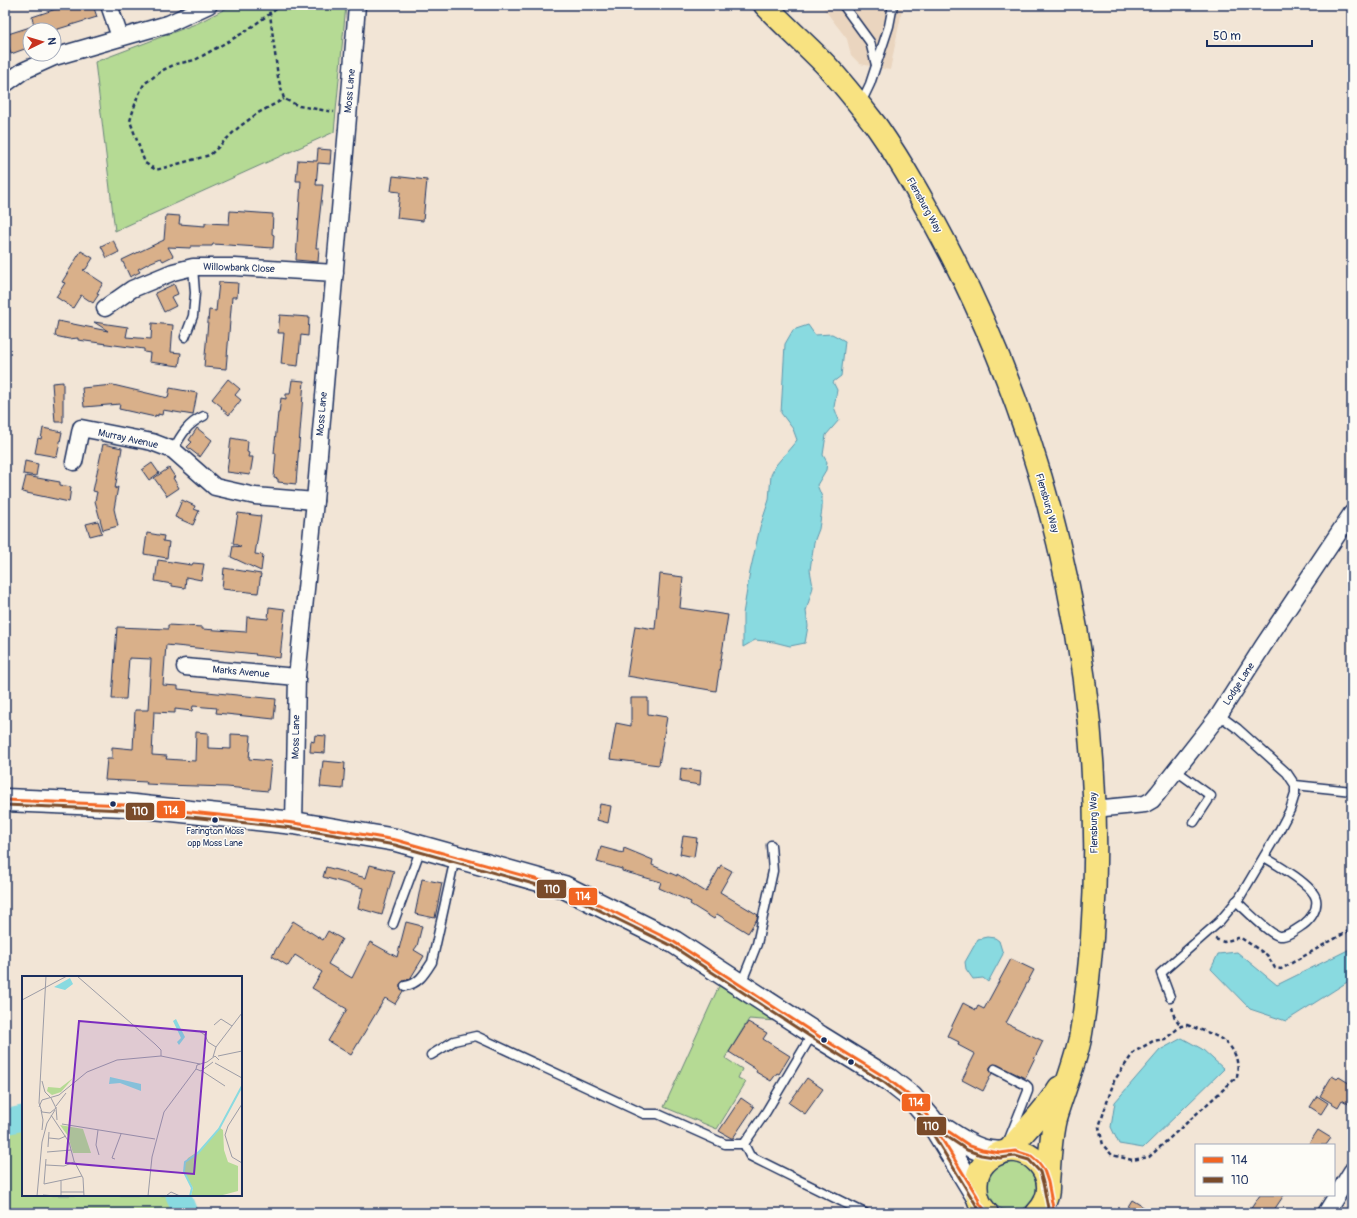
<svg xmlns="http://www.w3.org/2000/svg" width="1357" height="1218" viewBox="0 0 1357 1218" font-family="Pangolin,sans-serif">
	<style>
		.built { fill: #ead5bf }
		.green { fill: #b5da94; stroke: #688479 }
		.water { fill: #89dae0; stroke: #5d96ac }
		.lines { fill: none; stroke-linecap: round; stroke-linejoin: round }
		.river { stroke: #89dae0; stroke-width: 25 }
		.building { fill: #d9b08a; stroke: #1b2f5e }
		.lane-casing { stroke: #1b2f5e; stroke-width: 11 }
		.street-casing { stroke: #1b2f5e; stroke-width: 19 }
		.secondary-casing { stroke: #1b2f5e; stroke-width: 25 }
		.highway-casing { stroke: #1b2f5e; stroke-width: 25 }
		.path { stroke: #1b2f5e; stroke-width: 2.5; stroke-dasharray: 4 3; stroke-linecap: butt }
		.lane { stroke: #fdfcf7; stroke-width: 8 }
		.street { stroke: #fdfcf7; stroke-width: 16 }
		.secondary { stroke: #fdfcf7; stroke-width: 22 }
		.highway { stroke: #f8e281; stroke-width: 22 }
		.bus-1-casing { stroke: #fdfcf7; stroke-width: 6 }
		.bus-2-casing { stroke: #fdfcf7; stroke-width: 6 }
		.bus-1 { stroke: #f26522; stroke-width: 3 }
		.bus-2 { stroke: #7a4b2a; stroke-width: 3 }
		.bus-dot { fill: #1b2f5e; stroke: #fdfcf7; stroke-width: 1.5 }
		.labels { text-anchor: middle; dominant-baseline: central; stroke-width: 3; stroke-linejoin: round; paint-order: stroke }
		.bus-label { font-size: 9px; fill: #1b2f5e; stroke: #fdfcf7 }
		.street-label { font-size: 10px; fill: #1b2f5e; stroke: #fdfcf7 }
		.inset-river { fill: none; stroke: #89dae0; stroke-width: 2 }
		.inset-road { fill: none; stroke: #9c9ca6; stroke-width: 1 }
		.view { fill: #7b2cbf; fill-opacity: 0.15; stroke: #7b2cbf; stroke-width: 2 }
		.inset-edge { fill: none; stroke: #1b2f5e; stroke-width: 2 }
		.line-badge { stroke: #fdfcf7; stroke-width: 1.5 }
		.badge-label { font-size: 11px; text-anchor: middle; font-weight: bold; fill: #fff }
	</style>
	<rect width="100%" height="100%" fill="#f2e5d6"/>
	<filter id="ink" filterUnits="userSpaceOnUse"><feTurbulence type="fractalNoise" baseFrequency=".025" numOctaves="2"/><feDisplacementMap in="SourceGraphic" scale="8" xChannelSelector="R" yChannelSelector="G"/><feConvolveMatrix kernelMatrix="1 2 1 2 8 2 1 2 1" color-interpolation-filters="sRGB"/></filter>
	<g filter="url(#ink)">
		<polygon class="built" points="821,5 903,5 890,70 860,64 851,55 847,39"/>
		<g class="green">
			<polygon points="233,5 346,5 334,132 115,231 95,62 198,23"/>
			<polygon points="719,986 776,1021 749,1019 725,1058 742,1069 738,1078 746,1082 717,1129 664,1107"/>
			<polygon points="23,1123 23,1195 171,1195 180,1213 5,1213 5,1127"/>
			<circle cx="1012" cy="1186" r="25"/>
		</g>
		<g class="water">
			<polygon points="808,325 815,335 832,334 845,341 841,376 833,382 837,390 834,407 839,420 826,435 823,455 827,462 826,470 817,485 822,497 822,509 819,529 814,542 810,570 813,587 806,611 808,626 805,643 790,646 774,642 755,640 743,647 743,614 750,572 760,527 769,500 771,475 776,465 797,440 793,429 781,413 785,344 793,330"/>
			<polygon points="987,937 995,938 999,941 1003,954 988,982 983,978 973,979 966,969 965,962 978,939"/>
			<polygon points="1352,948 1352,979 1286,1021 1250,1009 1211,969 1218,954 1237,952 1277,985"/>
			<polygon points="1182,1038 1202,1049 1224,1069 1143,1148 1119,1144 1111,1127 1115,1102 1160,1050"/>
		</g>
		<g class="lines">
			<g class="river">
				<polyline points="5,1122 23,1118"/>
				<polyline points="178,1195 185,1213"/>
			</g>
		</g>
		<g class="building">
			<polygon points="68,5 93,5 97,17 55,30 35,30 32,17"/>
			<polygon points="30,27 30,47 11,54 5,35"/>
			<polygon points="318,149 331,150 330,164 318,163 316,185 323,185 316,248 319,248 318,262 296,260 301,181 296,181 298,160 317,161"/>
			<polygon points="393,176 427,180 423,221 397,218 400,192 391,191"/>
			<polygon points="230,211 273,214 272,234 274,235 273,248 213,244 212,246 191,246 190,248 168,247 173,256 163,261 161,258 149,263 138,269 140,272 130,277 122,260 164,240 166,215 180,216 179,224 205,226 205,223 229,224"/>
			<polygon points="113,240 119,252 107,258 101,246"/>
			<polygon points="81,251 93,258 86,269 83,270 103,283 97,293 99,294 93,303 81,295 73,308 56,297 65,283 62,282"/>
			<polygon points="219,282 238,283 237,297 232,297 226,369 204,367 209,310 216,311"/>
			<polygon points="174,284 178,294 171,297 176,306 164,312 155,293"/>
			<polygon points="280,315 309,317 308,336 301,335 298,366 281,364 284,333 278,333"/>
			<polygon points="58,321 108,331 94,322 128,327 126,337 151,339 152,323 173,325 171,352 181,353 179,366 149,362 150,353 144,352 144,349 78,340 78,338 69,339 55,336"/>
			<polygon points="228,379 240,389 235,395 241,400 229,415 221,408 222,407 212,399"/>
			<polygon points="292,380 304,381 296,484 278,482 278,479 274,478 276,453 274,453 278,413 279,413 281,398 286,399 286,394 290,394"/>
			<polygon points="63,382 63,422 55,422 52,383"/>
			<polygon points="113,385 168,398 170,388 197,393 193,415 163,410 162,415 158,414 158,416 155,415 155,417 119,409 120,404 84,407 82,388"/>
			<polygon points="43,428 62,432 57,457 35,453 38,438 41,439"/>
			<polygon points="197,428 212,440 200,457 187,447 192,442 189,440"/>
			<polygon points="231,438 248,441 247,452 249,453 248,457 253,457 250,475 227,472"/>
			<polygon points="103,444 122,448 115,489 118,487 114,509 118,526 103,530 95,501 97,492 93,491"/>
			<polygon points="25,461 38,464 36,476 23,474"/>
			<polygon points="152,463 159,473 149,480 142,470"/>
			<polygon points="169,468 175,477 173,478 179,488 167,496 154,478"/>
			<polygon points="26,476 60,482 60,485 71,487 69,502 22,492"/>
			<polygon points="182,500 195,506 194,509 199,511 193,525 175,517"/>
			<polygon points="238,513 261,516 255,554 263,555 261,571 231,557 233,546 241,547 233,543"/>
			<polygon points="98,521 102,533 90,536 86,524"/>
			<polygon points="147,533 164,536 163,541 169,542 167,558 144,554"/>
			<polygon points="158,560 192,565 193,563 204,564 201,580 186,577 185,588 172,586 172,584 155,581"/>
			<polygon points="224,568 261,574 258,593 222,589"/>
			<polygon points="660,574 683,577 680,608 728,615 716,691 627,676 635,626 655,629"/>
			<polygon points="269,607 285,609 280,658 255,655 256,654 166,645 163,685 178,686 178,689 276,699 274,719 216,713 217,708 193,706 192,711 175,709 175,713 154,712 152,755 167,756 166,759 195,761 196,732 208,733 208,748 231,749 231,734 251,735 249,759 271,761 268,791 227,787 166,785 146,784 147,782 105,780 107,759 112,759 112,747 133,749 135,710 148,710 151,659 129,658 126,699 112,699 117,627 168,629 168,625 202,627 202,629 246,632 247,617 268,619"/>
			<polygon points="631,698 648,698 648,714 667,717 659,765 610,759 616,723 631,726"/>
			<polygon points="315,735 326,736 325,753 310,752 311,741 314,742"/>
			<polygon points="323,761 345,763 343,789 320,787"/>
			<polygon points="681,768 701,771 700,785 680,782"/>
			<polygon points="600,804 611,806 608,823 597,820"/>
			<polygon points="683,836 697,838 694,857 680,854"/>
			<polygon points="601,847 623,853 624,848 653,860 652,865 677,876 677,874 706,892 721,865 732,871 720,892 758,915 757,919 748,933 717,914 714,919 690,904 691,902 659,888 661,882 622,871 622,869 597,862"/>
			<polygon points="370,865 394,871 382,915 358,908 363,888 323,877 326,867 366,878"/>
			<polygon points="422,879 442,883 435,918 415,914"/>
			<polygon points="293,921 323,940 328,931 342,939 328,964 352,978 370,942 397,957 406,922 422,926 417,946 414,950 424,956 410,979 403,981 400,984 400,988 403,991 395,1004 385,998 351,1055 328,1041 347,1009 312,988 322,972 295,955 288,966 272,956"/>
			<polygon points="1011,959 1034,970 1006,1023 1043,1041 1025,1078 994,1064 990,1067 990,1070 992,1073 983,1091 962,1080 975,1054 958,1045 959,1042 947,1036 963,1003 976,1010 978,1006 984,1009"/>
			<polygon points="748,1022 767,1033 763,1039 790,1056 779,1074 777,1073 771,1081 756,1072 757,1070 729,1052"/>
			<polygon points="1332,1076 1337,1079 1339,1077 1352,1085 1352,1106 1342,1100 1338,1107 1320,1096"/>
			<polygon points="807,1078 823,1089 805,1114 789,1103"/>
			<polygon points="1317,1096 1328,1103 1321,1114 1310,1107"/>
			<polygon points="741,1098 754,1107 733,1138 731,1138 719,1131"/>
			<polygon points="1318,1130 1331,1138 1326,1145 1308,1145"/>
			<polygon points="1260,1195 1284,1195 1272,1213 1248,1213"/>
			<polygon points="1132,1200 1137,1203 1153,1213 1124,1213"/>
		</g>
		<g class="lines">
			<g class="lane-casing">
				<g id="lane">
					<polyline points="843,5 870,42 876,65"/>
					<polyline points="861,103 870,84 889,26 893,5"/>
					<polyline points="185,337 193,316 195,293 193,267"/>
					<path d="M173,450c8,-15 15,-27 31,-34"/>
					<polyline points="1175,770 1211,796 1194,822"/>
					<polyline points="1295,785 1352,791"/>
					<path d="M1236,901c8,7 34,34 43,35 8,1 18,-7 24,-11 8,-6 15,-16 13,-26 -3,-14 -40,-35 -52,-42"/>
					<polyline points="393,924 421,848"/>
					<polyline points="741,984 757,944 773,871 771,845"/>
					<path d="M405,986c14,-2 20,-13 27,-24l23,-104"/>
					<polyline points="1170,997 1161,973 1219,922 1240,897 1279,831 1290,810 1295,794 1295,785 1287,773 1238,729 1219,715"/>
					<polyline points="813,1033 766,1112 744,1144 750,1156 865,1213"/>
					<polyline points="431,1055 454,1041 476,1036 644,1114 658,1114 725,1144 744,1144"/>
					<polyline points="995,1069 1026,1085 1028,1087 1028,1091 1009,1139"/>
				</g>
			</g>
			<g class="street-casing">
				<g id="street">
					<polyline points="109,5 120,37"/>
					<polyline points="5,84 23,71 54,57 168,24 209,5"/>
					<polyline points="105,308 132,289 173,272 193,267 235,267 335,273"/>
					<polyline points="74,462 81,428 152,442 173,450 215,487 255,496 315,501"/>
					<polyline points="185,667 297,677"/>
					<polyline points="1094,809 1145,804 1152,800 1158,793 1219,715 1263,646 1352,513"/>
					<polyline points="294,823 297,677 315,501 351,82 357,5"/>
					<polyline points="1326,1213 1352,1171"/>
				</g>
			</g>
			<g class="secondary-casing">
				<g id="secondary">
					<polyline points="5,800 125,805 294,823 396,840 564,887 674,942 820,1037 888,1079 911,1097 930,1119 977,1196"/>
					<path d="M937,1125c14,9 28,20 44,25 6,2 12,2 19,3"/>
				</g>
			</g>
			<g class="highway-casing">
				<g id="highway">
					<path d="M765,5c18,19 37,36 55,54 21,21 39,45 57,68 28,40 51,83 74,127 107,208 158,450 141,684 -3,34 -6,68 -12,101 -6,28 -17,53 -25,80 -5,20 -5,42 -7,63"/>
					<path d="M1008,1151c17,-21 37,-40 51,-63"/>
					<path d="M987,1213c-9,-9 -12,-21 -10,-34 1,-8 6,-15 12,-20 36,-28 80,21 48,54"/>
				</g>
			</g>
			<g class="path">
				<polyline points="267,5 270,14 278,77 284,99 299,106 334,112"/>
				<polyline points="282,5 243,33 195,60 176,64 163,70 144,84 137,98 130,121 145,163 156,170 210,155 239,127 258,113 284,99"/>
				<polyline points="743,5 748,9"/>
				<polyline points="1215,939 1224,942 1237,938 1241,938 1267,955 1275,968 1281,969 1352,929"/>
				<polyline points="1172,1007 1174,1016 1181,1026"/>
				<path d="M1187,1025c28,10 55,16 50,52l-88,80 -17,3 -20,-5 -9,-10 -4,-18 15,-46 20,-29 19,-11 12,-2 16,-13z"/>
			</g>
			<use href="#lane" class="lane"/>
			<use href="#street" class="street"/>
			<use href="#secondary" class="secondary"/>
			<use href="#highway" class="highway"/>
			<g class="bus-1-casing">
				<g id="bus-1">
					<polyline points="5,800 125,805 294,823 396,840 564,887 674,942 820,1037 888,1079 911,1097 930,1119 970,1146 982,1150 1000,1153 1015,1151 1031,1156 1038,1162 1044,1170 1048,1182 1054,1213"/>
					<polyline points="932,1123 977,1196 980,1204 987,1213"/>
				</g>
			</g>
			<g class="bus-2-casing">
				<g id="bus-2">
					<polyline points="5,805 125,810 293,828 395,845 562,892 672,946 817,1041 885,1083 908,1101 927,1123 967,1150 981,1155 1000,1158 1015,1156 1029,1160 1040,1172 1043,1183 1049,1213"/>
					<polyline points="928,1126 981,1213"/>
				</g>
			</g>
			<use href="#bus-1" class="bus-1"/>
			<use href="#bus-2" class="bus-2"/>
		</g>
	</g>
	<g class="bus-dot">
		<circle cx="113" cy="804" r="3.5"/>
		<circle cx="215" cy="820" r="3.5"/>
		<circle cx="824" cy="1040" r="3.5"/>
		<circle cx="851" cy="1062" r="3.5"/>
	</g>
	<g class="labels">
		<g class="bus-label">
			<text x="215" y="831">Farington Moss<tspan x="215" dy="12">opp Moss Lane</tspan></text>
		</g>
		<g class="street-label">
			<text transform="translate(350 91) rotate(-85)">Moss Lane</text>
			<text transform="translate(924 205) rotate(61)">Flensburg Way</text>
			<text transform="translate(239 268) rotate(2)">Willowbank Close</text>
			<text transform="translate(322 414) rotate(-85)">Moss Lane</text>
			<text transform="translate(128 439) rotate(12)">Murray Avenue</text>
			<text transform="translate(1047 503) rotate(74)">Flensburg Way</text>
			<text transform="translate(241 672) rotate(5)">Marks Avenue</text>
			<text transform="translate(1239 684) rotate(-57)">Lodge Lane</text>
			<text transform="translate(296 737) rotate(-89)">Moss Lane</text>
			<text transform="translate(1094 823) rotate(-91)">Flensburg Way</text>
		</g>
	</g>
	<g transform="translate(22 976)">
		<rect width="220" height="220" fill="#f2e5d6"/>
		<path d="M51,102l-12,14 -9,3 -5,-4 1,-4 12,1zM38,149l23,4 8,24h-18l-5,-17zM198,152l3,2 1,20 4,12 10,4v25l-19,5h-28l2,-8 -9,-15 1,-9 3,-6 14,-9z" fill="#b5da94"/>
		<path d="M48,2l3,6 -8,6 -11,-3zM154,43l9,18 -6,8 -2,-3 4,-4 -8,-17zM88,101l31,7v7l-21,-8 -11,1z" fill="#89dae0"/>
		<path class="inset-river" d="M168,220l2,-8 -8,-16 1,-10 13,-9 21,-24 23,-43"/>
		<path class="inset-road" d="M24,0l-7,127 3,9 8,1 6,-5 -5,-10M55,0l78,68 6,6v6M0,24l45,-24M192,49l7,-6 11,7M177,55l6,4 3,7 8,5M196,80l24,-5M191,81l3,-10 26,-34M191,86l-12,9 -5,-2 1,-4 10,-3 8,-6 4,4M193,87l27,15M180,95l23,15M20,105l3,11 6,6M220,128l-14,22 -3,9 7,22 10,6M34,130l10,-13M17,131l3,-7 17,-5 28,-23 30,-12 44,-4 39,8M34,131l1,13M19,134l2,10 -1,10M29,139l18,27 5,19 9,17 1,18M40,148l93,15M76,154l-2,15 3,10M27,162l10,1 7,-3M26,171l1,-15M25,176l24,-2M24,183l-2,25 38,-8M93,183l-3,-1 9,-24M24,189l18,1 10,-4M39,216h23M21,219l13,1M15,220l5,-54 5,-19 8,-13M39,220v-15M126,220l4,-39 12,-45 32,-43M144,220l5,-4 9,4"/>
		<path class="view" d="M57,45l127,11 -12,142 -128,-11z"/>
		<rect width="220" height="220" class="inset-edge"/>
	</g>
	<g class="line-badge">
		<rect x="156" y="800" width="30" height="19" rx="4" fill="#f26522"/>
		<rect x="125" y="802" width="30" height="19" rx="4" fill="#7a4b2a"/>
		<rect x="536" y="879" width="31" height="20" rx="4" fill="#7a4b2a"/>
		<rect x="568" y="887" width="30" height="19" rx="4" fill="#f26522"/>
		<rect x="901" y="1093" width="30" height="19" rx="4" fill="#f26522"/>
		<rect x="916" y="1116" width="31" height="20" rx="4" fill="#7a4b2a"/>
	</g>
	<g class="badge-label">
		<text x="171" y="814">114</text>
		<text x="140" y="815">110</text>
		<text x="552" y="893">110</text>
		<text x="583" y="900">114</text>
		<text x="916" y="1106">114</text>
		<text x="931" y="1130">110</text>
	</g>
	<rect width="1357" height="1218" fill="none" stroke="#fdfcf7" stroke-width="20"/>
	<rect x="10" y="10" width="1337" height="1198" fill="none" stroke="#1b2f5e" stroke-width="1.5" filter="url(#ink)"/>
	<rect x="1195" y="1144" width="140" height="52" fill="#fdfcf7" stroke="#a3aaba"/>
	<rect x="1203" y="1157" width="20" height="6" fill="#f26522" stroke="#a3aaba"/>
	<text x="1231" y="1164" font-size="12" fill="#1b2f5e">114</text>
	<rect x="1203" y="1177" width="20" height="6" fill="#7a4b2a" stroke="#a3aaba"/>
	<text x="1231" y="1184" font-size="12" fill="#1b2f5e">110</text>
	<g transform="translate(42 42) rotate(85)"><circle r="19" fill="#fdfcf7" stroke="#a3aaba"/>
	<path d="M0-3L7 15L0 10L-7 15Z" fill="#c8321e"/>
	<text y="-6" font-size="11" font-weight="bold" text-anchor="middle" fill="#1b2f5e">N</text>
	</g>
	<path d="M1207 40v6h105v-6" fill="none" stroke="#1b2f5e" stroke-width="2"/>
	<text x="1213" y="40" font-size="12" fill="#1b2f5e" stroke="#fdfcf7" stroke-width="3" paint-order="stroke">50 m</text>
</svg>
